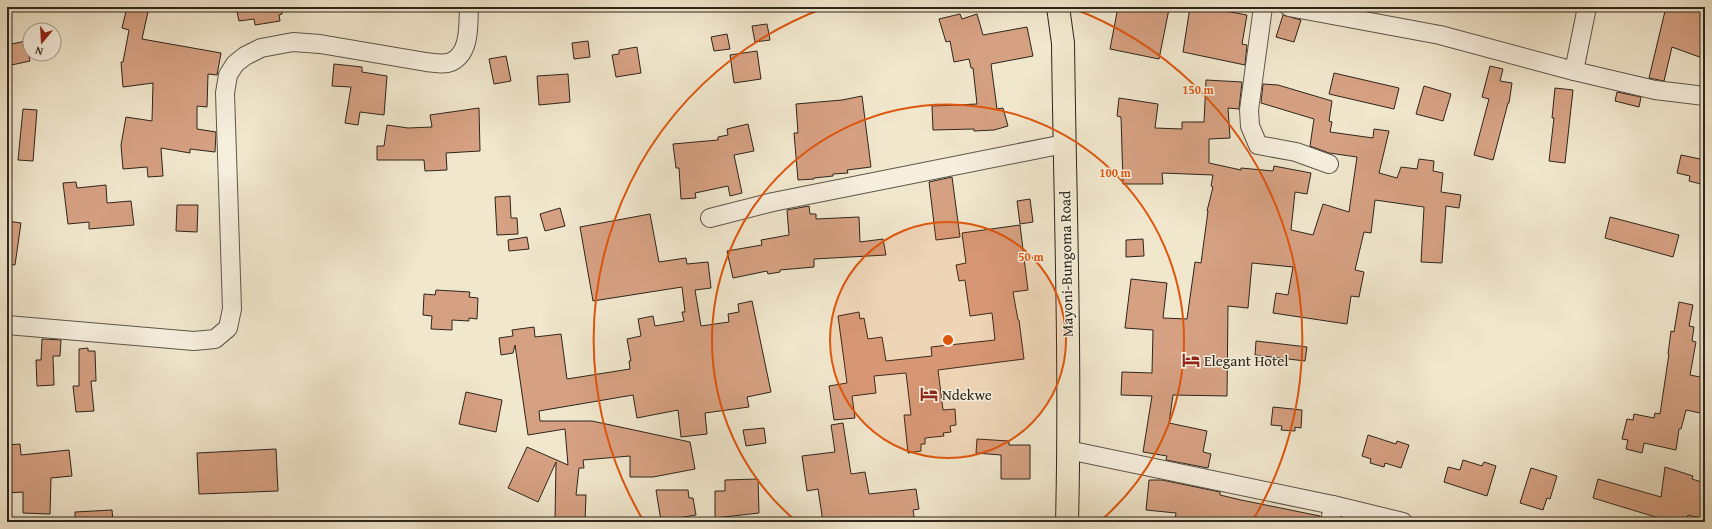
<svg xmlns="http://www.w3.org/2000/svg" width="1712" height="529" viewBox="0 0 1712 529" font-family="'Gentium Book Plus',serif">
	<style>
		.building { fill: #d6a183; stroke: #2d251b }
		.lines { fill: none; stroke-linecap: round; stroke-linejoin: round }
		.street-casing { stroke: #5e5648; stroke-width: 20 }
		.primary-casing { stroke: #2d251b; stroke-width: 24 }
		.street { stroke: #f6efde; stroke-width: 18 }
		.primary { stroke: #f1e7cd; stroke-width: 22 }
		.ring { fill: none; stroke: #df560d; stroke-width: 2 }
		.labels { text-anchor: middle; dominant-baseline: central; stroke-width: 3; stroke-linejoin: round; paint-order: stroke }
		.street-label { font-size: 15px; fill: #2d251b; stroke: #f6efde }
		.poi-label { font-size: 15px; fill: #2d251b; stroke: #f6efde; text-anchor: start }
		.centre { fill: #df560d; stroke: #f6efde; stroke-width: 2 }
		.ring-label { font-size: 12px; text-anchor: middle; font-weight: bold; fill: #df560d; stroke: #f6efde; stroke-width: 3; stroke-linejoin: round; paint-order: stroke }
	</style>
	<rect width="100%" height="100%" fill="#f1e7cd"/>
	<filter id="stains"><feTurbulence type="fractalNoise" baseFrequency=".005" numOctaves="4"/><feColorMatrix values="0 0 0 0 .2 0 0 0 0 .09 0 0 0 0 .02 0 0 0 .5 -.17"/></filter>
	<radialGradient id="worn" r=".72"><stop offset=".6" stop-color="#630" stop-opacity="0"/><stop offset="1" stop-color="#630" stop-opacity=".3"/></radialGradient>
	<g class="building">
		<polygon points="127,7 149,7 142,39 221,53 217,75 208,74 207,107 197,106 197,129 216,132 215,152 190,149 190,153 161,148 163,176 148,177 147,167 123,169 121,145 126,117 152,121 153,83 123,87 121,62 123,62 129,30 122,28"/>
		<polygon points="236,7 282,7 282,14 279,15 280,21 255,25 254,19 239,21"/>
		<polygon points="1118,7 1158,7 1169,9 1159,59 1110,49"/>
		<polygon points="1190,7 1204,7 1247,15 1242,44 1247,45 1245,65 1183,52"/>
		<polygon points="1666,7 1705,7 1705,59 1672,47 1664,81 1649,78"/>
		<polygon points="960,14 962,19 977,14 983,35 1027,27 1033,56 991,64 997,109 1003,108 1008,126 994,130 974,131 974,129 933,130 932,106 977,104 973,68 971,68 969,59 954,62 950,41 946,42 939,19"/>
		<polygon points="1283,15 1301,20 1294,42 1276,37"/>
		<polygon points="767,24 770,40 755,42 752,26"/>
		<polygon points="727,34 730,49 714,51 711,37"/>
		<polygon points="26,41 30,61 7,66 7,45"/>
		<polygon points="588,41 590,57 574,59 572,43"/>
		<polygon points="637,47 641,73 616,77 612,55 619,54 619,50"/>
		<polygon points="757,51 761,79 734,83 730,55"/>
		<polygon points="506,56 511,81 494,84 489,59"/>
		<polygon points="334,64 362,67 362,72 387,76 384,115 360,112 358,125 345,123 351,87 332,86"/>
		<polygon points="1490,66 1503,69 1500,81 1512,83 1509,103 1508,103 1493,160 1474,155 1489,99 1482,97"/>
		<polygon points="1334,73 1399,88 1394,109 1329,94"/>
		<polygon points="568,74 570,102 539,105 537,76"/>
		<polygon points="1206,80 1242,82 1239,109 1228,108 1230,138 1209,139 1209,163 1241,170 1241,168 1273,171 1274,166 1311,173 1307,194 1295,192 1291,230 1313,235 1323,204 1349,212 1357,157 1329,153 1310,146 1314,119 1261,103 1263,84 1278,85 1332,101 1329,121 1332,122 1330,132 1373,138 1374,129 1389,131 1379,173 1397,178 1401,167 1417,169 1419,159 1434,161 1433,171 1443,173 1441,192 1461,195 1459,208 1446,206 1442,263 1421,262 1424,207 1375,200 1371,233 1364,232 1355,270 1364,272 1359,297 1351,296 1347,324 1273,313 1276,293 1288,295 1293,267 1252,263 1248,308 1228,306 1227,396 1173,395 1169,423 1207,431 1203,452 1211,454 1208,468 1166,460 1167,456 1143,452 1152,396 1121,395 1122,372 1152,373 1153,330 1125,328 1131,279 1167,283 1163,318 1187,319 1195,262 1201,263 1208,211 1207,211 1213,187 1211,186 1213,175 1162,173 1163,184 1123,184 1121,117 1117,116 1119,98 1158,104 1155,128 1182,129 1182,122 1204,122"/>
		<polygon points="1424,86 1451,94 1443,121 1416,114"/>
		<polygon points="1555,88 1573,90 1565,163 1549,161 1554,118 1552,118"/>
		<polygon points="1617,92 1641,97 1639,107 1615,101"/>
		<polygon points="862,96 871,167 847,170 848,173 833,174 833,176 814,178 814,179 798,180 794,133 798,133 796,104 842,100"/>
		<polygon points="479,108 480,151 446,153 447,170 425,171 424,160 377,160 377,146 384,146 387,125 408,128 432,127 430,115"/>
		<polygon points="23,109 37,110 33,161 18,160"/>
		<polygon points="748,124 754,151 734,155 742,193 730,196 728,186 695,193 696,198 681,199 679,168 676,168 673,144 718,140 718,137 728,135 727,129"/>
		<polygon points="1681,155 1705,160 1705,185 1689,181 1690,176 1677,173"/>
		<polygon points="952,177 960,237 936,240 929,182"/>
		<polygon points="76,182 77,188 106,185 107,203 131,201 134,225 89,229 89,222 68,224 63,183"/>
		<polygon points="510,196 511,218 517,218 518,234 497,235 495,197"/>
		<polygon points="1030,199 1033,222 1020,224 1017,201"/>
		<polygon points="177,205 198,205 197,232 176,231"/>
		<polygon points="809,206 810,214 816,214 816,219 859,217 860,242 883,239 886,255 814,259 814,267 780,270 780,272 768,274 767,271 733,278 727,251 762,245 761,240 789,235 787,210"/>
		<polygon points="560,208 565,226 545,231 540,214"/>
		<polygon points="650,214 659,262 686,258 687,264 708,262 711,288 695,290 701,326 729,322 728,314 739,312 738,304 752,301 771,392 747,397 749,407 705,413 707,434 681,437 678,410 637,418 633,395 539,411 540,421 592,421 690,442 695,469 653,477 630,477 630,456 583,460 584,468 579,468 576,495 586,495 585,521 555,520 556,462 538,502 508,488 527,447 568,465 565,429 528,435 515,345 513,353 501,355 499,338 513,336 512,330 534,327 535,337 561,334 567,379 630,369 629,361 631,361 627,339 641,336 638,319 653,316 655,326 684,321 682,312 685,312 682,287 593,301 580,227"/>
		<polygon points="1610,217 1679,235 1673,257 1605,238"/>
		<polygon points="7,221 21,223 15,265 7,264"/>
		<polygon points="1020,225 1028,290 1013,292 1018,320 1019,320 1024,359 938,370 943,410 955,409 956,425 950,426 951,432 943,433 944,436 925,438 925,444 921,444 921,451 908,453 904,415 911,415 906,373 874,376 876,393 852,396 855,418 834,420 829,386 847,383 838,316 859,312 860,319 864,318 868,339 882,337 886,361 932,356 931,347 995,340 992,313 970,316 965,280 959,281 956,265 966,263 962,233"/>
		<polygon points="527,237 529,249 509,251 508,240"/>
		<polygon points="1143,239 1144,256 1126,257 1126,240"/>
		<polygon points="436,290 470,292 469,297 478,298 477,319 469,318 469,321 452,320 452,330 431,329 432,316 423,315 424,294 435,295"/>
		<polygon points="1679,302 1693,305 1689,326 1694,327 1692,341 1696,342 1690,375 1705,378 1705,414 1686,410 1681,429 1679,429 1676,450 1644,443 1642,453 1626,449 1628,440 1622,439 1627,419 1633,420 1634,414 1654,418 1655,413 1660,414 1669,354 1668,354 1671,331 1674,332"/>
		<polygon points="42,339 61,340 60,356 53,356 54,385 37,386 36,360 41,360"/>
		<polygon points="1256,341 1307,347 1305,361 1255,355"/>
		<polygon points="88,348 88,351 95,351 96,381 91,381 94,411 76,412 73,386 79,386 79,349"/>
		<polygon points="466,392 502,400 496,432 459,424"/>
		<polygon points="1273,407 1302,410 1301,428 1295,427 1295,431 1281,430 1282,426 1271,425"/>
		<polygon points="843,423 851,474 865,472 869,494 916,489 919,509 913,510 915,522 823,522 818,489 807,491 802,456 835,452 831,425"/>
		<polygon points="764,428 766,443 746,446 743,430"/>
		<polygon points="1368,435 1396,444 1397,441 1409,445 1401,468 1385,463 1384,467 1370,463 1371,459 1362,456"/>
		<polygon points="977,439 1009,441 1009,445 1030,445 1030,479 1001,479 1001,455 976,453"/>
		<polygon points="20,444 21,455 69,450 72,476 51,478 50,514 23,513 23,492 7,493 7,445"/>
		<polygon points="276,449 278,491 199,494 197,453"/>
		<polygon points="1463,460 1482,466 1484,462 1496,466 1487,496 1444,482 1448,467 1460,470"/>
		<polygon points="1665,467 1693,476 1692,479 1705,483 1705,519 1688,515 1686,522 1672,522 1593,498 1598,479 1661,497"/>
		<polygon points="1531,468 1557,476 1550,499 1547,498 1543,510 1520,503"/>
		<polygon points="758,479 759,513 715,518 715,491 725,491 725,480"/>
		<polygon points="1149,480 1162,480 1220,492 1220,495 1241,500 1320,516 1320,522 1183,522 1175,521 1176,513 1146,510"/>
		<polygon points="656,490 688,490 689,498 693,498 696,515 661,521"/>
		<polygon points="112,510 113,522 75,522 75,512"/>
	</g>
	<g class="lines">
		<g class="street-casing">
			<g id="street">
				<polyline points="1263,7 1249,110 1250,126 1258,145 1296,152 1329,164"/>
				<polyline points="1289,7 1440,35 1574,71 1587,7"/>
				<polyline points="1574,71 1655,90 1705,96"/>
				<polyline points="710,218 773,202 1064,144"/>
				<path d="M7,325l187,16 21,-2 13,-11 4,-19 -7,-216 3,-18 7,-11 10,-8 16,-8 32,-6 27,2 106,18c8,1 18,3 25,0 20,-9 17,-38 18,-55"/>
				<polyline points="1068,450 1333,505 1403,522"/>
				<polyline points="1330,522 1333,505"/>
			</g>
		</g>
		<g class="primary-casing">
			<path id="primary" d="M1058,7l5,36c2,160 8,319 4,479"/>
		</g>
		<use href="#street" class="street"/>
		<use href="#primary" class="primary"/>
	</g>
	<circle cx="948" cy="340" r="118" fill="#df560d" fill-opacity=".12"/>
	<g class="ring">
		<circle cx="948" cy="340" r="118"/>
		<path d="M796 521A236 236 0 1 1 1100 521"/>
		<path d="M643 520A354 354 0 0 1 827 7M1069 7A354 354 0 0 1 1253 520"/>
	</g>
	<defs>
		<g id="hotel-bare" transform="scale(1.38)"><path d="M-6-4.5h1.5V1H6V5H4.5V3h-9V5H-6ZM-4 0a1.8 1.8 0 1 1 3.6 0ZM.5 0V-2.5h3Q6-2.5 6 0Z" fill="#8f2418" stroke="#f6efde" stroke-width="2.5" paint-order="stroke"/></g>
	</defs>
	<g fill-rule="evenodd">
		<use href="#hotel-bare" x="1191" y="360"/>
		<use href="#hotel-bare" x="929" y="394"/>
	</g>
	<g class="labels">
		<g class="street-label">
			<text transform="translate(1066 264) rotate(-91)">Mayoni-Bungoma Road</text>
		</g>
		<g class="poi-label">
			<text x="1204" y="360">Elegant Hotel</text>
			<text x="942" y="394">Ndekwe</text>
		</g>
	</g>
	<circle cx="948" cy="340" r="6" class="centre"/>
	<g class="ring-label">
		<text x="1198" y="94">150 m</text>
		<text x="1115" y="177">100 m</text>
		<text x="1031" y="261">50 m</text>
	</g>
	<rect width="1712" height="529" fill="none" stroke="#f1e7cd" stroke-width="24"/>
	<rect x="8" y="8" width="1696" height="513" fill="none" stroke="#2d251b" stroke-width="2"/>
	<rect x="12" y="12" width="1688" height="505" fill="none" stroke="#2d251b"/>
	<g transform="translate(42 42) rotate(198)"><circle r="19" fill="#f6efde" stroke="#a69e90"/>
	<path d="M0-3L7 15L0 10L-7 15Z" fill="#8f2418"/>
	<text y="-6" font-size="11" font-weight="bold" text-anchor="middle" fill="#2d251b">N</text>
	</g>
	<rect width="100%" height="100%" filter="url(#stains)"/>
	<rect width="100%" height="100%" fill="url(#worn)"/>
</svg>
